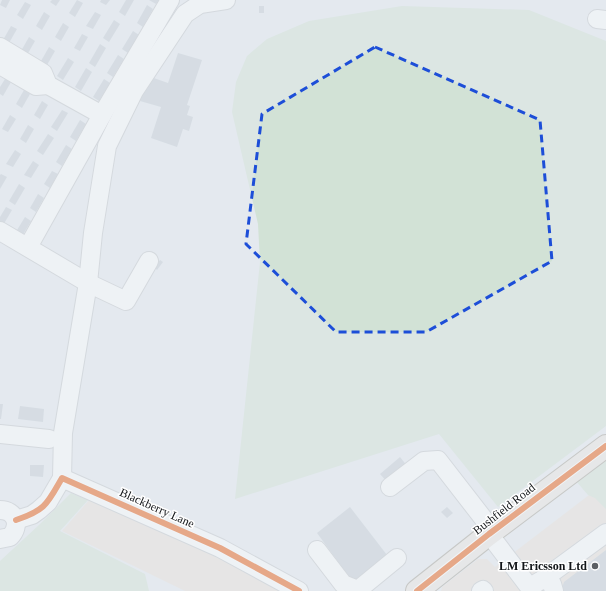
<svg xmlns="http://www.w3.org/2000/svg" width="606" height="591" viewBox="0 0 606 591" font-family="Georgia,serif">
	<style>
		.commercial { fill: #e8e1da }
		.green { fill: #d2e2d6 }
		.building { fill: #c5cdd6 }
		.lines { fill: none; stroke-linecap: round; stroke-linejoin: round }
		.minor-casing { stroke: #c2c6ca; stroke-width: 20 }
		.major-casing { stroke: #a4a097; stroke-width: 24 }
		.minor { stroke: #fbfcfd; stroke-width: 18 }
		.major { stroke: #e8e5df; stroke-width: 22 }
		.cycleway-casing { stroke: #fff; stroke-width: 8 }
		.cycleway { stroke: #e8590c; stroke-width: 6 }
		.marked { fill: none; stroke: #1d4ed8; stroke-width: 3; stroke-dasharray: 8 5; stroke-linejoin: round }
		.poi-dot { fill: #5c5f63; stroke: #fff; stroke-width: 1.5 }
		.labels { text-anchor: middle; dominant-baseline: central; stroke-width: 3; stroke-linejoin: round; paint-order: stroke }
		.street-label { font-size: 12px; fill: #121518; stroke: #fff }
		.poi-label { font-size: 12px; font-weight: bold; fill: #121518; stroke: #fff; text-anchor: end }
	</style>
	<rect width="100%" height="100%" fill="#e4e9ef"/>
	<g class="commercial">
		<polygon points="606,482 606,591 441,591 442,587 478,559 487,559 495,567"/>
		<polygon points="90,499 199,542 283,591 185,591 62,531"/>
	</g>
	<g class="green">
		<polygon points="402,6 529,10 606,41 606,426 498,507 439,434 235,499 260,262 258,224 232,112 236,82 247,56 267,39 309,21"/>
		<polygon points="606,459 606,509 595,498 588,495 576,481"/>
		<polygon points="71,493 88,500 60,531 145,574 149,591 0,591 0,561 39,525"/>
	</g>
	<g class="building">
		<polygon points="2,0 10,0 6,8 0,5"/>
		<polygon points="52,0 60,0 56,6 50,2"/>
		<polygon points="77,0 83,3 75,17 69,13"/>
		<polygon points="101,0 110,0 106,5 100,2"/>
		<polygon points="126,0 134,0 125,16 119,12"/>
		<polygon points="149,0 159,0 156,4"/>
		<polygon points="25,2 31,5 23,19 17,15"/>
		<polygon points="147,5 153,9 143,27 137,23"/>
		<rect x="259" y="6" width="5" height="7"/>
		<polygon points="44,12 50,16 42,30 36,26"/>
		<polygon points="95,12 101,15 93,29 86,26"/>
		<polygon points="114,20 120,24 109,42 103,38"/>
		<polygon points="63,23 69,27 61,41 55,37"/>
		<polygon points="11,26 17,29 9,43 3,40"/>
		<polygon points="133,31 139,35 128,53 122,49"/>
		<polygon points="82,34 88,37 80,51 74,48"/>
		<polygon points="29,37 35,41 27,55 21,51"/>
		<polygon points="100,44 106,48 95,67 89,63"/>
		<polygon points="49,47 55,51 47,65 41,61"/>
		<polygon points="178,53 202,60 187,105 190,106 187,115 193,117 189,131 183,129 177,147 151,138 161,107 140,101 148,76 168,83"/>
		<polygon points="118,55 124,59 113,77 107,73"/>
		<polygon points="68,58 74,62 63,80 57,76"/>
		<polygon points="86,68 92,72 81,91 75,87"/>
		<polygon points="5,79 11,82 3,96 0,94 0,87"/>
		<polygon points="104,79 110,83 99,101 93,97"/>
		<polygon points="24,90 30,94 22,108 16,104"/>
		<polygon points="42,101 48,105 40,119 34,115"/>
		<polygon points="62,110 68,113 57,131 51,127"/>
		<polygon points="10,115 16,119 8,132 2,129"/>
		<polygon points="80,120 86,124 76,141 70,137"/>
		<polygon points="28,125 34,129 26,143 20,139"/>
		<polygon points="48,134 54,138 43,155 37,151"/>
		<polygon points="66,145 72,149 62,166 56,162"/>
		<polygon points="15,150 21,154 13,167 6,164"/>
		<polygon points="33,161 39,165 31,178 24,175"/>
		<polygon points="52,171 58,174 50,188 44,184"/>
		<polygon points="1,174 7,177 0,189 0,175"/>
		<polygon points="19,184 25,188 15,205 9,201"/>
		<polygon points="38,194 44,198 36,212 30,208"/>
		<polygon points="6,207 12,210 2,227 0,226 0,217"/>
		<polygon points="25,217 31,221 21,238 14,235"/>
		<polygon points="160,260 163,262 157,270 154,267"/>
		<polygon points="0,404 3,404 1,419 0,419"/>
		<polygon points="20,406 44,409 43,422 18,419"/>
		<polygon points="400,457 408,467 388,483 380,474"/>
		<polygon points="30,465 44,465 43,477 30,476"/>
		<polygon points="350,507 387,555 353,582 317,533"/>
		<polygon points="447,507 453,513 447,518 441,512"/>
		<polygon points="606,550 606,591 561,591 564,582"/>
	</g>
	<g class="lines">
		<g class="minor-casing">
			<g id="minor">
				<polyline points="597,19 606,20"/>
				<polyline points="0,47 43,73 48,85 102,115"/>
				<polyline points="0,65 36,86 48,85"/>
				<polyline points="0,231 88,283 126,301 149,261"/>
				<polyline points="28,247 102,115 170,0"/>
				<polyline points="0,434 49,439"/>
				<polyline points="62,478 220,548 299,591"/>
				<polyline points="390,487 424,461 438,460 493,531"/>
				<path d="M0,510c16,0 21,16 10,27l-10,2"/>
				<polyline points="16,520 32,515 39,510 48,502 62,478 63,433 88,283 93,233 107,146 134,91 185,14 200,4 226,0"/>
				<polyline points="489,534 530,588 531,591"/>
				<polyline points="317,550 343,584 358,590 397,558"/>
				<polyline points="542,580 606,533"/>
				<path d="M534,585c7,-6 11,-6 18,-1l2,7"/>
				<polyline points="481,591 483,590 484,591"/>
			</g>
		</g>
		<g class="major-casing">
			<polyline id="major" points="417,591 489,534 606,446"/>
		</g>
		<use href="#minor" class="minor"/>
		<use href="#major" class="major"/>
		<g class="cycleway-casing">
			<g id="cycleway">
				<path d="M16,520c30,-10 31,-16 46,-42l158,70 79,43"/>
				<polyline points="417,591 489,534 606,446"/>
			</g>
		</g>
		<use href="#cycleway" class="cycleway"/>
	</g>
	<path d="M0 0H606V591H0ZM375,47l165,73 12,141 -126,71h-90l-90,-88 16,-130z" fill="#e4e9ef" fill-opacity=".55" fill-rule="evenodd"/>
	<path class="marked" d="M375,47l165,73 12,141 -126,71h-90l-90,-88 16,-130z"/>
	<circle class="poi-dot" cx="595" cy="566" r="4"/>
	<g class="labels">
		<g class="street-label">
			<text transform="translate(157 508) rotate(24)">Blackberry Lane</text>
			<text transform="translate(504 509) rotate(-38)">Bushfield Road</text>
		</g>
		<g class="poi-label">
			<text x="587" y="566">LM Ericsson Ltd</text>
		</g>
	</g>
</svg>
